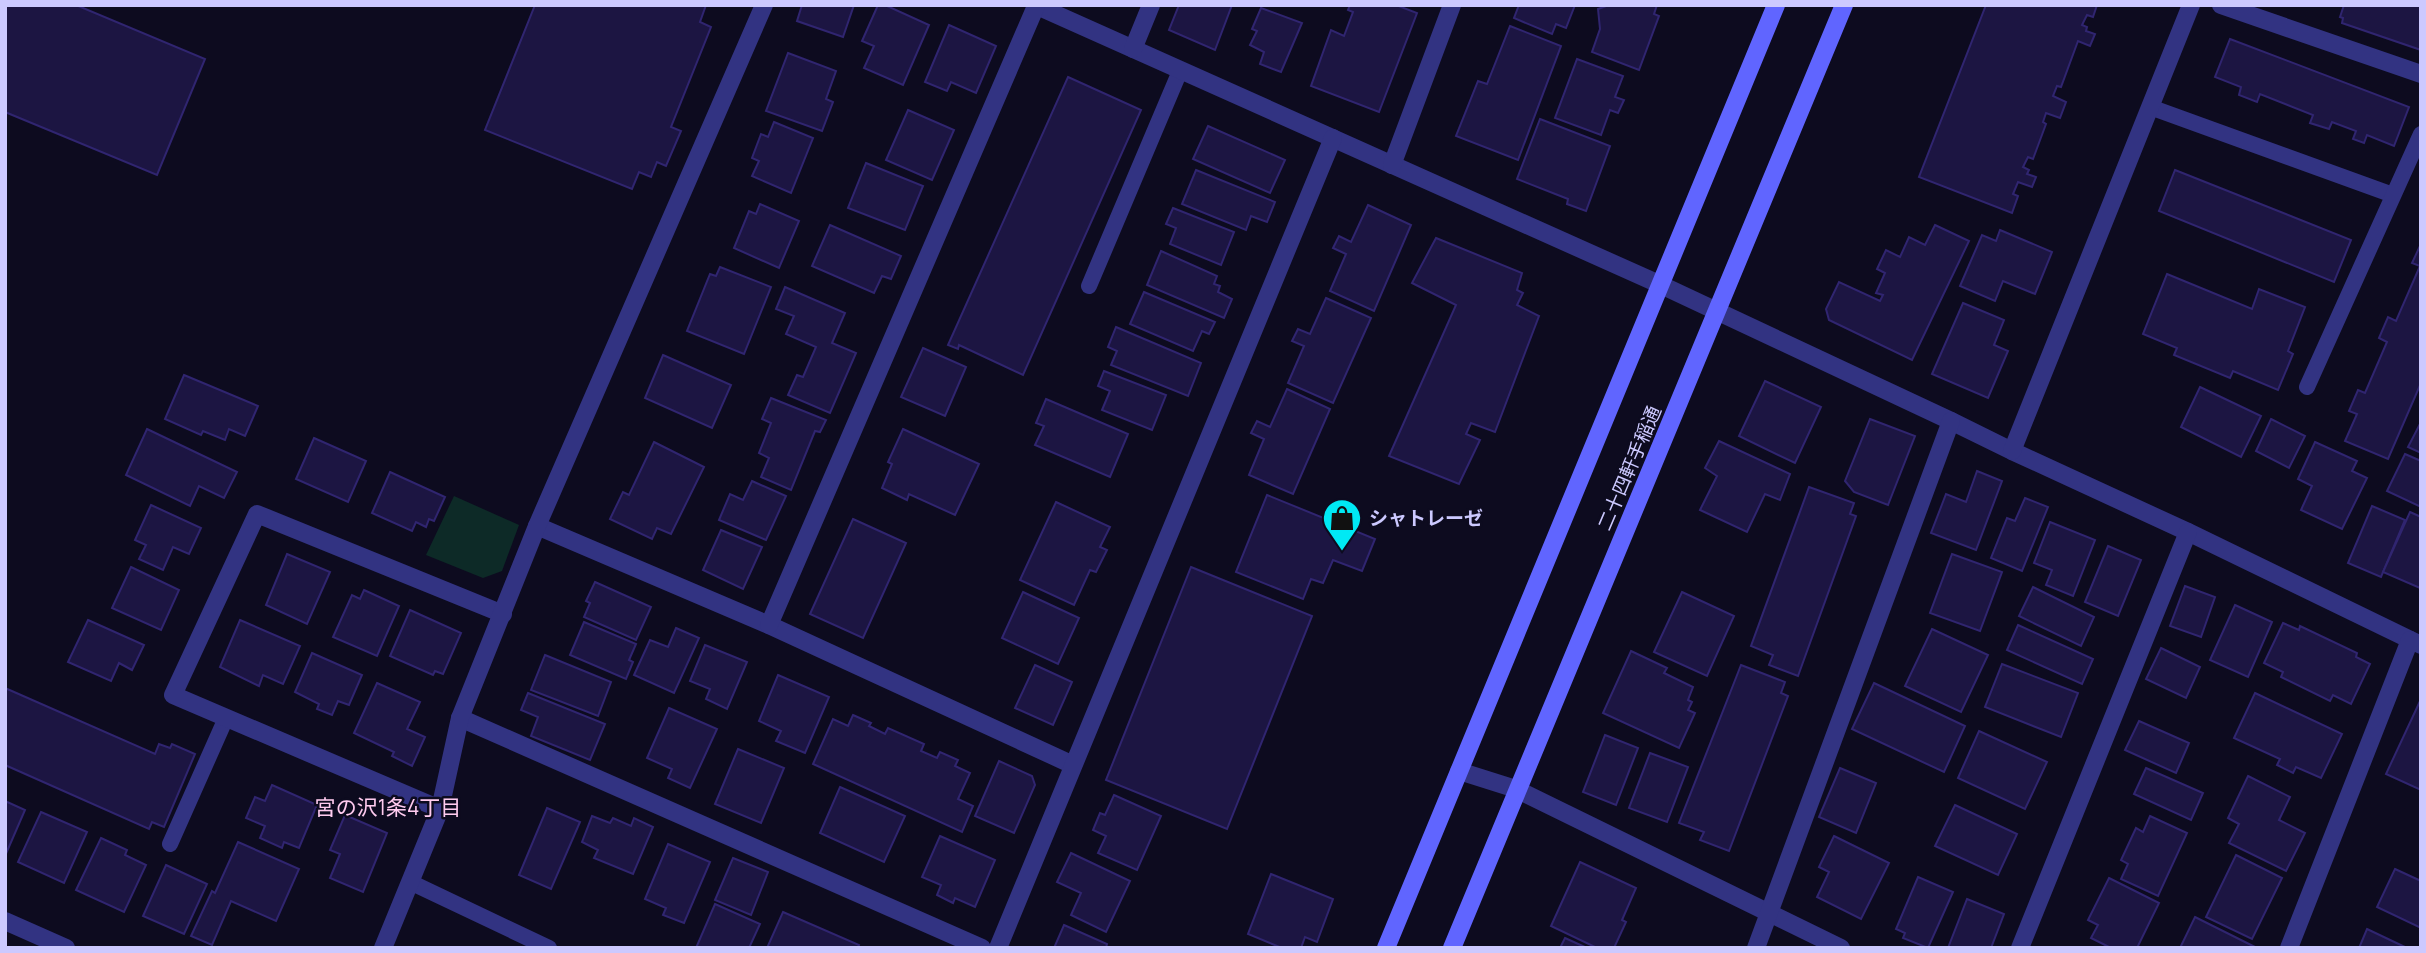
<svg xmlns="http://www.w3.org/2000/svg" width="2426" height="953" viewBox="0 0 2426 953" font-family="Manrope,'Noto Sans JP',sans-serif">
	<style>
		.green { fill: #0d2a27 }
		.building { fill: #1c1542; stroke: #302570; stroke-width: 2 }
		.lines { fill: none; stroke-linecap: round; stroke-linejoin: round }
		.lane { stroke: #323382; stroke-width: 16 }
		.street { stroke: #323382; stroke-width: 18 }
		.secondary { stroke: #6065ff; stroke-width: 18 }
		.labels { text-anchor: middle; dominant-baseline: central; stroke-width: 5; stroke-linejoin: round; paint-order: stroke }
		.street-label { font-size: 19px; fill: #ccc9ff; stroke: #0d0b1f }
		.poi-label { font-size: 19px; font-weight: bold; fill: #ccc9ff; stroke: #0d0b1f; text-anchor: start }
		.neighbourhood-label { font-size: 21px; fill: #ffcbef; stroke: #0d0b1f }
	</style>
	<rect width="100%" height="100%" fill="#0d0b1f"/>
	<polygon class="green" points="454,496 519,525 502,571 483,578 426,555"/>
	<g class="building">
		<polygon points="5,5 76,5 205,59 157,175 5,112"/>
		<polygon points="535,5 706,5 700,22 711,27 671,127 681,131 666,166 657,162 651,177 639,172 632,189 485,130"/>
		<polygon points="802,5 854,5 843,37 797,21"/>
		<polygon points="878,5 885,5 929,25 903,85 864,68 874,46 862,41"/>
		<polygon points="1179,5 1232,5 1215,50 1169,30"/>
		<polygon points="1350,5 1396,5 1417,13 1379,112 1311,86 1331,30 1344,36 1353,12 1348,10"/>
		<polygon points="1519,5 1575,5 1566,28 1556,24 1552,34 1514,18"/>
		<polygon points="1609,5 1657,5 1654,14 1659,16 1639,70 1592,52 1600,29 1598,9"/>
		<polygon points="1986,5 2097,5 2093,17 2087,15 2082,25 2087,27 2086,31 2095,34 2090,46 2078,41 2061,87 2057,86 2053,96 2066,102 2060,118 2046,113 2043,122 2046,124 2033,159 2028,157 2023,167 2029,170 2027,174 2036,177 2032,187 2018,182 2013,194 2018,196 2012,213 1919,177"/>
		<polygon points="2344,5 2421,5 2421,50 2342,23 2343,18 2340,17"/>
		<polygon points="1261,8 1302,23 1281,72 1260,64 1264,52 1250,45 1257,31 1252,29"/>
		<polygon points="949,25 996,46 976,93 951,82 947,91 925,82"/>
		<polygon points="1510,26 1561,46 1518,160 1456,136 1478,81 1487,84"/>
		<polygon points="2230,39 2409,107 2394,146 2367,135 2364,143 2353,139 2356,131 2332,122 2329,129 2310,123 2313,115 2260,94 2257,102 2239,95 2241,87 2215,77"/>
		<polygon points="788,53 836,71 826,99 833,102 822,131 766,111"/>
		<polygon points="1577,59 1623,76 1615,97 1624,100 1618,113 1610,110 1601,135 1555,118"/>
		<polygon points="1068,77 1141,110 1023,375 959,345 958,349 948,345"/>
		<polygon points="908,110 954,130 932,180 886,160"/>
		<polygon points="1540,119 1610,146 1586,211 1567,204 1568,199 1517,179"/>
		<polygon points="774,122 813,138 791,193 752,176 759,161 752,158 761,134 768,137"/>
		<polygon points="1208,126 1285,160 1270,193 1193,159"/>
		<polygon points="866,163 923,186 905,230 848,208"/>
		<polygon points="1196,170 1275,202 1267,222 1251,216 1246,230 1182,204"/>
		<polygon points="2175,170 2351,240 2334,282 2159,211"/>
		<polygon points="760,204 799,221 779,268 734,248 749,211 756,214"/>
		<polygon points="1368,205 1411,225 1374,311 1330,291 1346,254 1333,248 1339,236 1351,242"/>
		<polygon points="1173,208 1234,232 1221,265 1170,244 1176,228 1166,224"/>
		<polygon points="830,225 901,256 891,279 882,276 874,293 812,266"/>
		<polygon points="1935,225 1969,241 1912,360 1829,320 1826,309 1839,282 1880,301 1883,295 1876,293 1885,273 1877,269 1886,250 1900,257 1909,237 1925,245"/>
		<polygon points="2000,230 2052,252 2035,294 2003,281 1995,301 1960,286 1982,235 1996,241"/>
		<polygon points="1436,238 1522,273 1517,290 1523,293 1517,305 1539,316 1495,432 1471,423 1466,434 1480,440 1459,484 1389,456 1456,305 1412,283"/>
		<polygon points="2420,246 2421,383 2388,459 2345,441 2357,414 2349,411 2358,390 2365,393 2387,342 2379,338 2388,317 2396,321 2420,266 2412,263"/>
		<polygon points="1161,251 1217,276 1214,284 1220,286 1218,292 1232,299 1224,318 1147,285"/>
		<polygon points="720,267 771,287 744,354 687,331 710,274 716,276"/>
		<polygon points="2167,274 2252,309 2259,289 2305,307 2288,351 2293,354 2278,390 2233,371 2230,378 2174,355 2177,348 2143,334"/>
		<polygon points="785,287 845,313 832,343 856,353 830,413 788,395 797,375 803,377 816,347 786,334 794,316 776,309"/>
		<polygon points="1144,292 1215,322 1209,334 1202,331 1193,351 1130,324"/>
		<polygon points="1326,298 1371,318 1333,403 1288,383 1304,346 1292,341 1298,329 1310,334"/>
		<polygon points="1963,303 2004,320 1994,345 2008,351 1988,398 1932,374"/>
		<polygon points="1116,327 1201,363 1188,396 1111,365 1117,351 1108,347"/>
		<polygon points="923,348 966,367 945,416 901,397"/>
		<polygon points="663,355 731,385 712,428 645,398"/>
		<polygon points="1104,371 1166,395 1152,430 1102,410 1110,391 1098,386"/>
		<polygon points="184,375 258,406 245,436 229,429 225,440 203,431 201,435 165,419"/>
		<polygon points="1765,381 1821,407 1795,463 1739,436"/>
		<polygon points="2200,387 2261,416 2241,457 2181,427"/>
		<polygon points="1287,389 1330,409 1293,494 1249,475 1264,439 1251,433 1257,421 1270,427"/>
		<polygon points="771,398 826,420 820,432 815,431 791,490 761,477 769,458 759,453 771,423 762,419"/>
		<polygon points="1046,399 1128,434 1110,477 1035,445 1044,426 1036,423"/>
		<polygon points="1870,419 1915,436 1888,505 1854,492 1845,481"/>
		<polygon points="2271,419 2305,436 2289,468 2256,451"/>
		<polygon points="2421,422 2421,453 2408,447"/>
		<polygon points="147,429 237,472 224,498 199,486 190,506 126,475"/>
		<polygon points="903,429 979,464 955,515 909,494 907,500 882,488 892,464 888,462"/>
		<polygon points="314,438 366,461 348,502 296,479"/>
		<polygon points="1719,441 1790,474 1780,500 1765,494 1747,532 1700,510 1717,476 1705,468"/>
		<polygon points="654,442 704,467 671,534 657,528 652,539 610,519 623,492 629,495"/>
		<polygon points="2315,442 2357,461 2352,471 2367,478 2342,529 2301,510 2312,486 2298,479"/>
		<polygon points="2405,454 2421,461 2421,507 2387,491"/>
		<polygon points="1977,471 2002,481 1976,550 1931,533 1946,494 1966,502"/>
		<polygon points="390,472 445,497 434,521 429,519 426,527 416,522 412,531 372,513"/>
		<polygon points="752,481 786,496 766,540 719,520 730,494 743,500"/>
		<polygon points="1809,487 1854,503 1850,514 1856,516 1798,676 1769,665 1773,655 1751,646"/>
		<polygon points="1267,495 1375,539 1362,571 1333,560 1323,583 1311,579 1303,599 1236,572"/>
		<polygon points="2025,498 2048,507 2022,571 1991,558 2007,518 2015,521"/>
		<polygon points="1056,502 1110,527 1100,547 1107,550 1096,572 1090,570 1074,605 1020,580"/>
		<polygon points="151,505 201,528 189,554 173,547 163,570 139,559 146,545 135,540"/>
		<polygon points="2372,506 2405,520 2381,577 2348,563"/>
		<polygon points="2410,512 2421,517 2420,588 2383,572"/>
		<polygon points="853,519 906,543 863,638 810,614"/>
		<polygon points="2050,522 2095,540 2073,596 2046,585 2052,570 2034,563"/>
		<polygon points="721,530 762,547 743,589 703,570"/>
		<polygon points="2108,546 2141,560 2118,616 2085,602"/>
		<polygon points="287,554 330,572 307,624 266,605"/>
		<polygon points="1952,554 2002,572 1980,631 1930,613"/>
		<polygon points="131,567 179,590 161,630 112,608"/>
		<polygon points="1191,567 1312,616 1227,829 1106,780"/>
		<polygon points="595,582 651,607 636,640 584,617 590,603 586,601"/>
		<polygon points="2185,586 2215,597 2201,637 2170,626"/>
		<polygon points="2033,587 2094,617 2081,646 2019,616"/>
		<polygon points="364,590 399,606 377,656 333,637 352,595 360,599"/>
		<polygon points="1023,592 1079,618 1058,664 1002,638"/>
		<polygon points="1682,592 1734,616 1707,676 1654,652"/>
		<polygon points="2235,605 2272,622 2248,677 2210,660"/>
		<polygon points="410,610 461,633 443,674 435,671 433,675 390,656"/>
		<polygon points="88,620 144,645 132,670 119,663 111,681 68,662"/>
		<polygon points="240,620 300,646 283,684 263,675 259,686 220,667"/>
		<polygon points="584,622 636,644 629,660 633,662 626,679 570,655"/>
		<polygon points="2283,623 2299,630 2300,626 2357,653 2356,657 2370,664 2351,704 2333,695 2330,701 2281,677 2283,672 2264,663"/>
		<polygon points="2018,625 2093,659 2082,684 2007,650"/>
		<polygon points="676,628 699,638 674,693 634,675 650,640 668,647"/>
		<polygon points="1932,629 1988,655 1961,712 1905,686"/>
		<polygon points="705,645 747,662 727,709 706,699 710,689 690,681"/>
		<polygon points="2161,648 2200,667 2186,698 2146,679"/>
		<polygon points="1631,651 1667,668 1664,673 1693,687 1688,700 1692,702 1688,710 1695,713 1679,748 1603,713"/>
		<polygon points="312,653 362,675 349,705 338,701 332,715 317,709 319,704 295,692"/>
		<polygon points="545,655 611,682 598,716 531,690"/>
		<polygon points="2002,664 2078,693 2061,737 1985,707"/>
		<polygon points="1035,665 1072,682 1053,725 1015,708"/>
		<polygon points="1741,665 1785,682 1781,693 1788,696 1729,851 1700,840 1704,832 1679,823"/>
		<polygon points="778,675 829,697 805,753 776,741 781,731 759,721"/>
		<polygon points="377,683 420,702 407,729 425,737 412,766 392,756 394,752 354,733"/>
		<polygon points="1874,683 1965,726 1944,772 1852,729"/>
		<polygon points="5,688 155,754 159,744 170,748 172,744 195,754 164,827 152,822 149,829 5,765"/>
		<polygon points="528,693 605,724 590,760 531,736 538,717 521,710"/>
		<polygon points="2255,693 2342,734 2321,778 2296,767 2293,773 2277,765 2280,759 2234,738"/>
		<polygon points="2421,699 2421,790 2386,774"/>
		<polygon points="669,708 717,729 690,788 668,778 672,769 647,758"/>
		<polygon points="853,715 871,723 869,726 885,734 888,728 924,744 921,751 937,758 940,752 958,760 955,766 970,773 958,799 973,806 962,832 813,764 833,719 848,726"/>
		<polygon points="2139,721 2189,743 2176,773 2125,750"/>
		<polygon points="1979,731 2047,762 2025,809 1958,778"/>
		<polygon points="1605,735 1638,748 1616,805 1583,792"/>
		<polygon points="738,749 784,768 761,823 715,804"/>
		<polygon points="1650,753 1688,767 1667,822 1629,808"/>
		<polygon points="999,761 1032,776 1035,785 1014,833 975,816"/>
		<polygon points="1840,768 1876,783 1856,833 1819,817"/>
		<polygon points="2146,768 2203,793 2191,820 2134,794"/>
		<polygon points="2248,776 2290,797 2279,820 2305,833 2286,871 2229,843 2239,824 2228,818"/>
		<polygon points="272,785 317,805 299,848 284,842 282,848 260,838 265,826 246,818 255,797 265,801"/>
		<polygon points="840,787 905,816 884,862 820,833"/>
		<polygon points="1114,795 1161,816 1137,870 1098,853 1106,836 1093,830 1100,813 1105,815"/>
		<polygon points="5,801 25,810 5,856"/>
		<polygon points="1955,805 2017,834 1998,875 1935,846"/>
		<polygon points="547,808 580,822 551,889 519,875"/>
		<polygon points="41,812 87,832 64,883 18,862"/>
		<polygon points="345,815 387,833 363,892 330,878 340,854 330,850"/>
		<polygon points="592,816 610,823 613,818 631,826 634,818 653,827 633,874 594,858 598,850 582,842"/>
		<polygon points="2150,816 2187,833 2158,896 2121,879 2128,864 2121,860 2136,828 2143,832"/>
		<polygon points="940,836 995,860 975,907 955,898 953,903 937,895 941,885 922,877"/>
		<polygon points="1834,836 1889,863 1861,919 1817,897 1829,872 1819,867"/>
		<polygon points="101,838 127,850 125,855 146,865 124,912 76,890"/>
		<polygon points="238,842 299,869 276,921 231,901 212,945 191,936 212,891 215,893"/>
		<polygon points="668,844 710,862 684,923 663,915 666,908 645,899"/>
		<polygon points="1071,853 1130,881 1106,932 1071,915 1081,893 1057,882"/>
		<polygon points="2236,855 2282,878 2252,939 2206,917"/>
		<polygon points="733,858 768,872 751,915 715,900"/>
		<polygon points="1580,862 1636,888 1622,920 1626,922 1614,948 1597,948 1551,926"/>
		<polygon points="166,865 207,884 184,934 143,916"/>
		<polygon points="2395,869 2421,881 2421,928 2377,907"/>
		<polygon points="1271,874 1333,899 1317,942 1305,937 1301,948 1282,948 1248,934"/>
		<polygon points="1918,877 1953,892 1928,948 1903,938 1905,933 1896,929"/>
		<polygon points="2109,878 2159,903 2137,948 2111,948 2091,938 2098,925 2088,920"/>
		<polygon points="1967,899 2004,914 1991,948 1948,948"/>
		<polygon points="715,904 760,924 749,948 696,948"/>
		<polygon points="783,912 859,945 858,948 767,948"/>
		<polygon points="2195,917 2257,948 2180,948"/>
		<polygon points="1064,925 1107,944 1106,948 1054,948"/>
		<polygon points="2367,929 2407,948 2359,948"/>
		<polygon points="1565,938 1587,948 1560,948"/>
	</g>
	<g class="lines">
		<g class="lane">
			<polyline points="2150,107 2393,195"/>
			<polyline points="1089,286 1180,71"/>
			<polyline points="2307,387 2421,134"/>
			<polyline points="170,844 226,718"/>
			<polyline points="410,882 549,948"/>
		</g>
		<g class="street">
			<polyline points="1035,5 1659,284 1951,421 2012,451 2188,532 2421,645"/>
			<polyline points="2221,5 2421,74"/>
			<polyline points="1133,49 1151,5"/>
			<polyline points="1392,165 1452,5"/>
			<polyline points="2012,451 2191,5"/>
			<polyline points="537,526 769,625 1073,765"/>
			<polyline points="769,625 1036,6"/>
			<polyline points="460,718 982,948"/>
			<polyline points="1459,771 1516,789 1841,948"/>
			<polyline points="440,809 173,695 257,514 503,614"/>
			<polyline points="5,921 66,948"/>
			<polyline points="383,948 440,809 460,718 537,526 764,5"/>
			<polyline points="998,948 1333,138"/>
			<polyline points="1756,948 1951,421"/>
			<polyline points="2020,948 2188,532"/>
			<polyline points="2289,948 2410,640"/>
		</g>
		<g class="secondary">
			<polyline points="1386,948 1776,5"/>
			<polyline points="1452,948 1844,5"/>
		</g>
	</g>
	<defs>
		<g id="shop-pin" transform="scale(2.0125)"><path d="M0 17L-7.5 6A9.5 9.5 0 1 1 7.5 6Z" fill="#00e9f4" stroke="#0d0b1f"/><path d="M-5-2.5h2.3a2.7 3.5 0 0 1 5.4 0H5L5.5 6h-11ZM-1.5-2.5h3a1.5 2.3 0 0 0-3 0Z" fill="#111"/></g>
	</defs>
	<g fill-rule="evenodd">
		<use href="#shop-pin" x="1342" y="518"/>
	</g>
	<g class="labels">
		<g class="street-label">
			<text transform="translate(1629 468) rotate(-67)">二十四軒手稲通</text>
		</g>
		<g class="poi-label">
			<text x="1369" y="518">シャトレーゼ</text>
		</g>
		<g class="neighbourhood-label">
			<text x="388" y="807">宮の沢1条4丁目</text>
		</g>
	</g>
	<rect width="2426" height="953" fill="none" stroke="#ccc9ff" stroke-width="14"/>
</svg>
